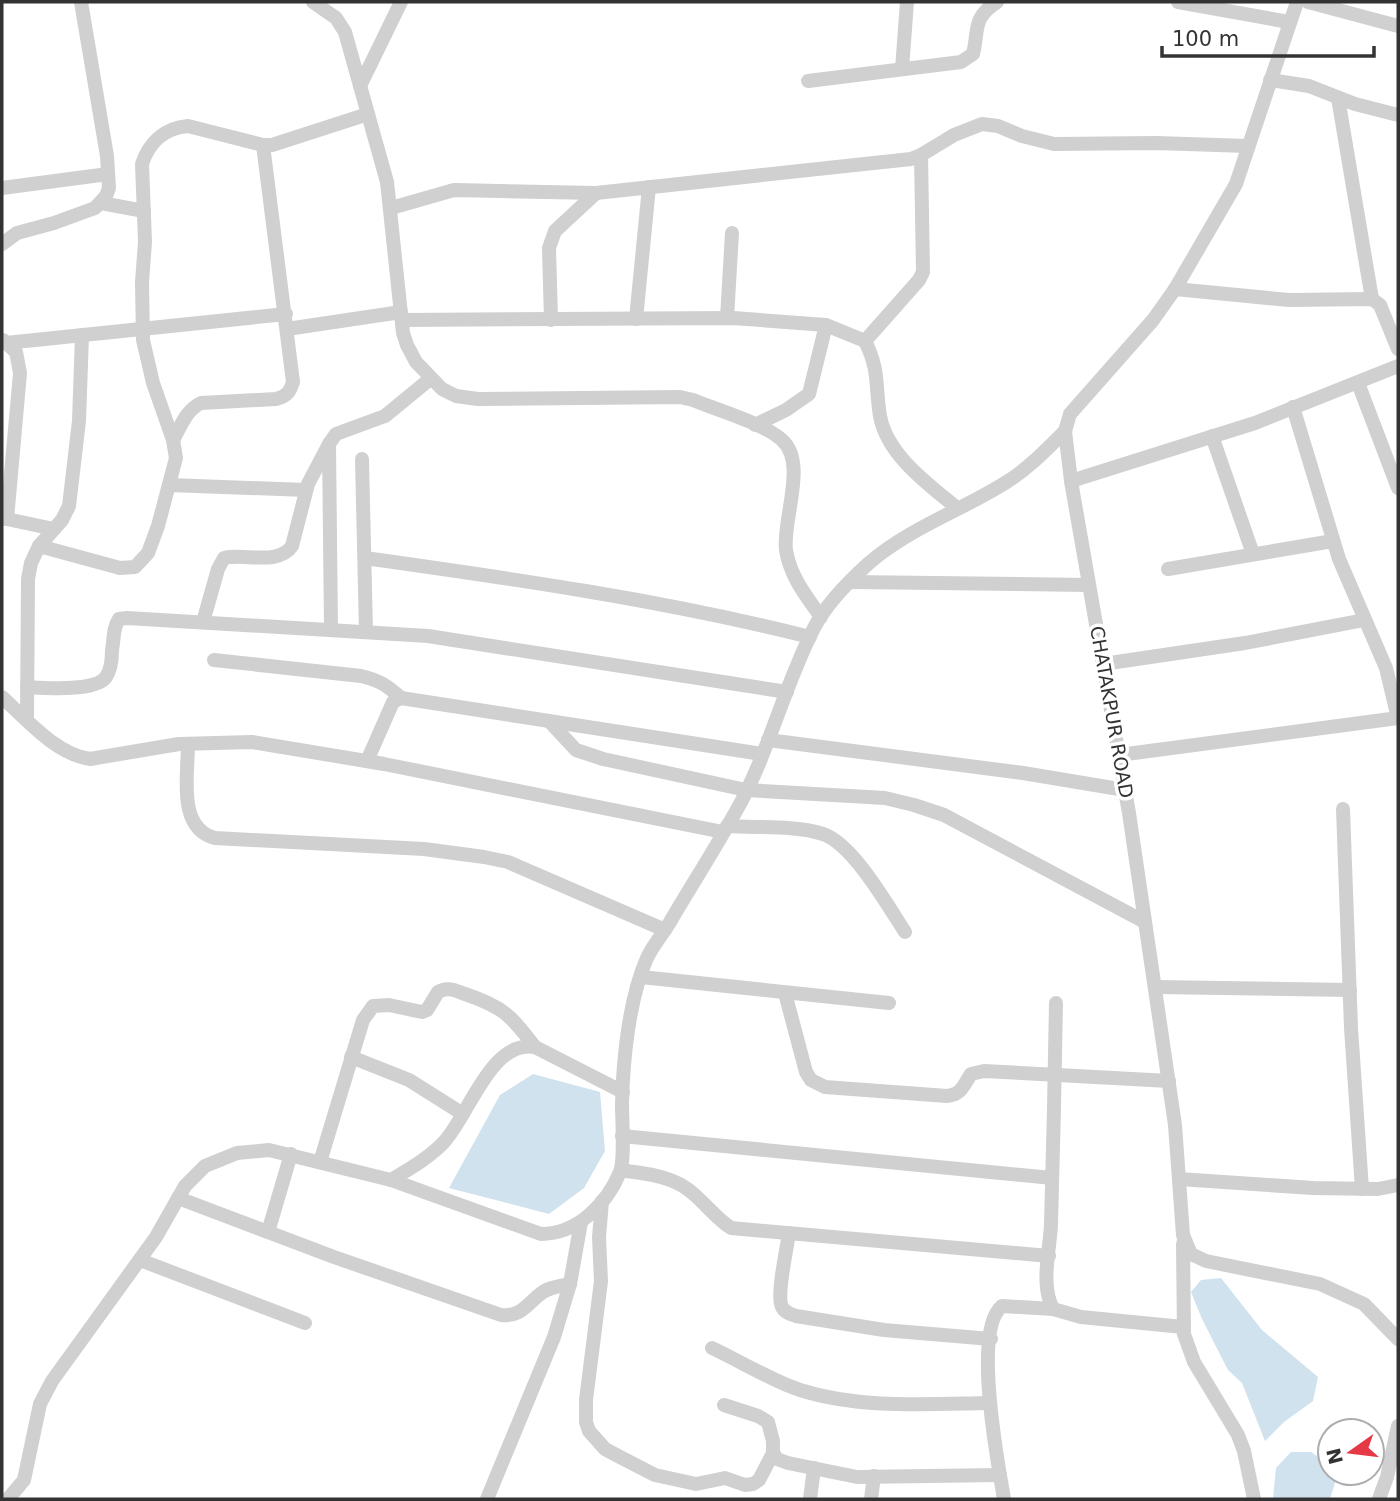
<svg xmlns="http://www.w3.org/2000/svg" width="1400" height="1501" viewBox="0 0 1400 1501" font-family="'DejaVu Sans',sans-serif">
	<style>
		.water { fill: #cfe2ee }
		.lines { fill: none; stroke-linecap: round; stroke-linejoin: round }
		.minor { stroke: #d0d0d0; stroke-width: 14 }
		.labels { text-anchor: middle; dominant-baseline: central; stroke-width: 7; stroke-linejoin: round; paint-order: stroke }
		.street-label { font-size: 19px; fill: #333; stroke: #fff }
	</style>
	<rect width="100%" height="100%" fill="#fff"/>
	<g class="water">
		<polygon points="533,1074 600,1092 605,1151 584,1188 549,1214 449,1188 500,1095"/>
		<polygon points="1221,1278 1262,1330 1318,1377 1313,1401 1284,1422 1265,1441 1242,1383 1228,1370 1202,1319 1191,1292 1201,1280"/>
		<polygon points="1291,1452 1311,1452 1330,1465 1330,1473 1338,1473 1330,1499 1273,1499 1276,1468"/>
	</g>
	<g class="lines">
		<g class="minor">
			<path d="M313,2l23,16 9,14 42,150 16,151 4,12 9,17 26,27 14,7 22,3 202,-2 13,3c24,10 70,23 89,40 26,23 0,80 4,110 4,26 20,46 35,67"/>
			<polyline points="1178,2 1289,22"/>
			<polyline points="1297,2 1236,184 1175,289 1153,320 1070,414 1065,431 1071,481 1129,813 1175,1125 1183,1235 1191,1254 1206,1261 1320,1284 1364,1304 1398,1339"/>
			<polyline points="1308,2 1398,26"/>
			<polyline points="902,69 907,2"/>
			<polyline points="1270,80 1309,86 1355,104 1398,115"/>
			<path d="M808,81l153,-19 12,-8c6,-25 -1,-36 24,-52"/>
			<polyline points="360,86 401,2"/>
			<polyline points="1338,98 1372,299"/>
			<polyline points="2,188 108,174"/>
			<polyline points="101,203 144,211"/>
			<polyline points="391,208 454,190 596,193 911,159 921,155 954,135 982,124 998,126 1022,136 1054,144 1156,143 1248,146"/>
			<polyline points="2,244 17,233 54,223 95,208 106,196 109,188 107,156 81,2"/>
			<polyline points="1175,289 1289,300 1372,299 1380,305 1398,349"/>
			<polyline points="727,318 732,233"/>
			<polyline points="636,319 649,187"/>
			<path d="M402,320l331,-2 93,7 39,16c15,30 10,45 15,75 7,39 48,68 77,92"/>
			<polyline points="551,320 549,248 555,231 596,193"/>
			<polyline points="287,329 401,312"/>
			<polyline points="3,340 16,352 20,373 7,519"/>
			<polyline points="865,341 919,280 923,272 921,155"/>
			<polyline points="6,343 286,314"/>
			<polyline points="1358,383 1398,488"/>
			<polyline points="755,425 786,410 809,394 826,325"/>
			<polyline points="1212,436 1253,554"/>
			<path d="M173,440c8,-14 13,-30 28,-37l75,-4c11,-3 14,-7 17,-17l-30,-237"/>
			<polyline points="362,459 366,632"/>
			<polyline points="1071,481 1255,423 1398,366"/>
			<polyline points="169,485 306,490"/>
			<polyline points="2,518 54,529"/>
			<path d="M39,546l81,22 15,-1 13,-14 10,-27 18,-68 -3,-18 -20,-57 -10,-43 -1,-58 3,-40 -3,-78c7,-22 23,-36 46,-38l75,19h9l96,-31"/>
			<path d="M365,558c150,21 298,42 445,79"/>
			<polyline points="1168,569 1333,541"/>
			<polyline points="851,582 1089,585"/>
			<path d="M203,622l15,-53 6,-11c21,-5 54,8 68,-12l16,-62 21,-40"/>
			<polyline points="331,630 329,444 336,434 385,416 430,379"/>
			<path d="M214,660l147,16c18,4 27,10 40,22"/>
			<polyline points="1103,664 1245,643 1364,620"/>
			<path d="M27,687c17,1 68,5 79,-10 5,-7 6,-19 6,-27 2,-10 1,-23 7,-31l8,-1 301,18 359,56"/>
			<path d="M2,697c25,23 54,57 88,62l89,-15 73,-2 132,22 339,68"/>
			<polyline points="27,719 28,579 31,563 39,546 62,520 69,506 79,421 82,335"/>
			<polyline points="549,721 576,750 603,759 746,790 885,798 914,805 944,815 1145,922"/>
			<polyline points="768,740 1023,773 1125,790"/>
			<path d="M188,744c0,31 -11,84 27,94l209,11 60,8 24,5 157,68"/>
			<polyline points="1119,755 1398,718 1386,668 1339,559 1293,407"/>
			<polyline points="367,761 393,702 401,698 762,754"/>
			<polyline points="1343,809 1351,1028 1362,1189"/>
			<path d="M727,826c29,2 69,-1 96,8 30,10 65,72 82,98"/>
			<polyline points="641,977 889,1003"/>
			<polyline points="1155,987 1350,990"/>
			<path d="M785,993l21,79 5,8 14,7 122,9c15,-2 16,-10 24,-22l13,-3 185,10"/>
			<path d="M1056,1003c-1,74 -3,147 -5,221 -1,27 -11,60 2,85l28,8 102,10"/>
			<polyline points="351,1057 409,1080 463,1114"/>
			<polyline points="622,1136 1052,1178"/>
			<path d="M320,1162l43,-142 10,-14 16,-1 33,7 5,-2 11,-18c10,-6 18,-1 27,2 39,13 46,22 70,53"/>
			<path d="M621,1170c17,3 38,4 54,12 22,9 36,33 56,46l318,28"/>
			<polyline points="1179,1179 1313,1188 1378,1189 1398,1185"/>
			<path d="M391,1180c18,-11 38,-22 53,-38 25,-27 47,-103 91,-95l88,45"/>
			<path d="M178,1198l156,59 167,58c22,2 26,-12 42,-23 7,-5 18,-6 27,-8"/>
			<polyline points="602,1201 599,1237 601,1281 586,1400 586,1422 589,1431 605,1449 620,1457 655,1475 696,1484 725,1478 745,1485 753,1484 759,1480 773,1453"/>
			<polyline points="268,1232 291,1154"/>
			<path d="M789,1233c-2,16 -13,62 -7,74 3,6 8,7 14,9l88,14 107,9"/>
			<polyline points="1183,1244 1184,1334 1194,1362 1238,1435 1244,1451 1254,1499"/>
			<polyline points="140,1260 305,1323"/>
			<path d="M712,1348c26,12 62,34 88,42 60,19 127,14 189,13"/>
			<polyline points="724,1405 758,1416 768,1422 773,1441 773,1453 777,1459 788,1463 857,1477 1000,1475"/>
			<path d="M8,1499l16,-19 16,-76 12,-23 104,-144 29,-51 20,-20 32,-13 32,-3 122,30 150,54c36,0 66,-30 79,-62 5,-13 2,-52 2,-68 1,-45 7,-105 25,-146 6,-13 16,-24 23,-36 23,-39 48,-78 70,-118 30,-56 45,-120 74,-176 12,-24 35,-47 55,-65 41,-35 91,-52 136,-80 23,-14 41,-33 60,-52"/>
			<polyline points="487,1499 554,1337 570,1284 581,1222"/>
			<polyline points="810,1499 814,1468"/>
			<polyline points="871,1499 874,1476"/>
			<path d="M1004,1499c-6,-36 -32,-169 -2,-193l51,3"/>
			<polyline points="1379,1499 1387,1477 1398,1426"/>
		</g>
	</g>
	<g class="labels">
		<g class="street-label">
			<text transform="translate(1112 712) rotate(80)">CHATAKPUR ROAD</text>
		</g>
	</g>
	<rect width="1400" height="1501" fill="none" stroke="#333333" stroke-width="7"/>
	<g transform="translate(1351 1452) rotate(256)"><circle r="33" fill="#ffffff" stroke="#adadad" stroke-width="2"/>
	<path d="M0-5L12 26L0 18L-12 26Z" fill="#e63946"/>
	<text y="-10" font-size="19" font-weight="bold" text-anchor="middle" fill="#333333">N</text>
	</g>
	<path d="M1162 46v10h212v-10" fill="none" stroke="#333333" stroke-width="3.5"/>
	<text x="1172" y="46" font-size="21" fill="#333333" stroke="#ffffff" stroke-width="5" paint-order="stroke">100 m</text>
</svg>
